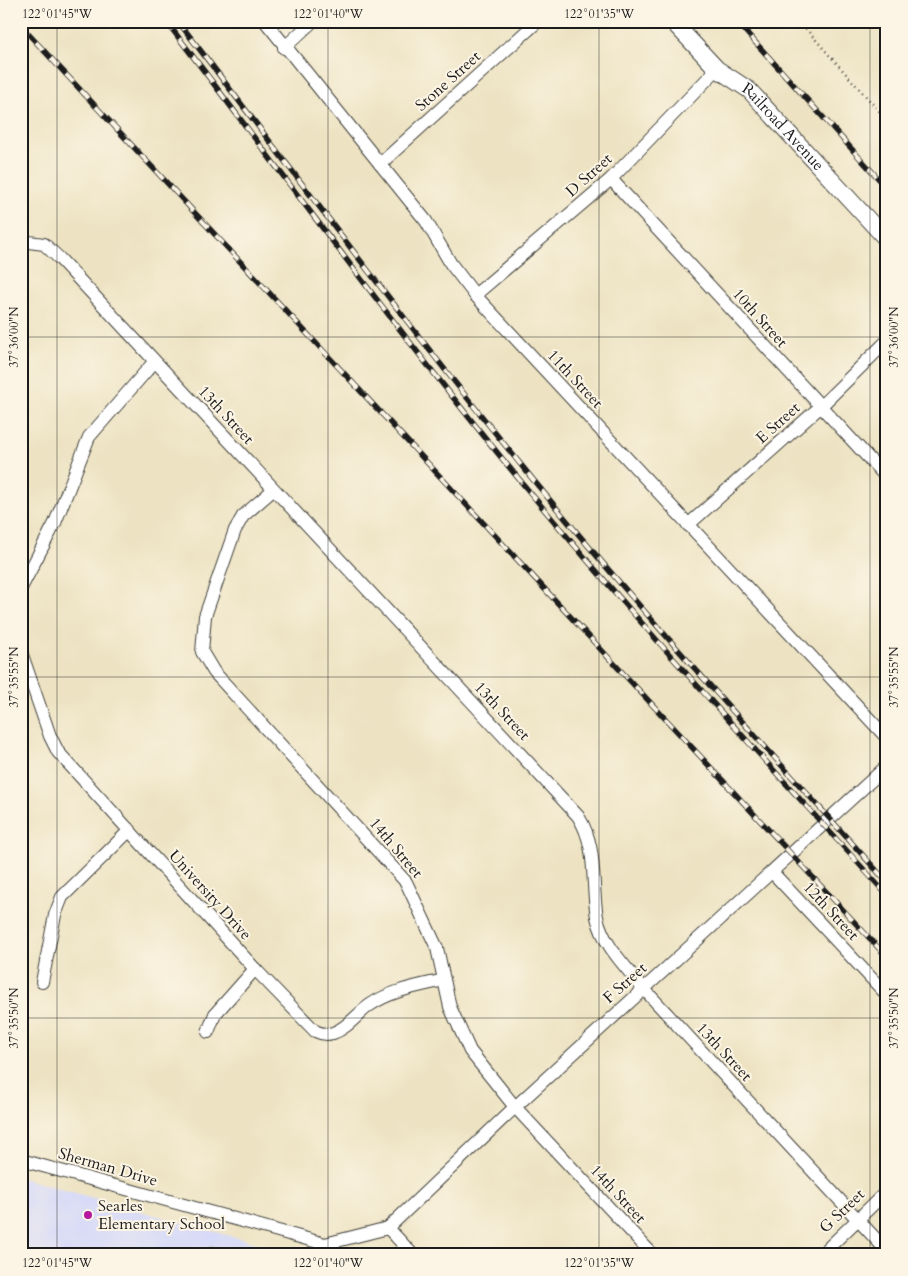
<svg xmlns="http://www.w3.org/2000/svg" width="908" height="1276" viewBox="0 0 908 1276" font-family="Cardo,serif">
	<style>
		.built { fill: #d4d8f9 }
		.grass { fill: #9dd181; stroke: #5c764e }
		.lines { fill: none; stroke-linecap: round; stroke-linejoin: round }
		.stream { stroke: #65c2e3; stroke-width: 4.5 }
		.minor-casing { stroke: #3b3a35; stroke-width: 14 }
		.tertiary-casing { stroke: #3b3a35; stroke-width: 18 }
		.path { stroke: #3b3a35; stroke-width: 2.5; stroke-dasharray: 1 4; stroke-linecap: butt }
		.minor { stroke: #fff; stroke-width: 12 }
		.tertiary { stroke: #fff; stroke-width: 16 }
		.rail-casing { stroke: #1c1c1c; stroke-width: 5.5 }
		.rail { stroke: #fcf5e5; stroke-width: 4; stroke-dasharray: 11; stroke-linecap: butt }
		.ticks { fill: none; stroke: #1c1c1c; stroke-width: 1; stroke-opacity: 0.45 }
		.poi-dot { fill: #b5179e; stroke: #fcf5e5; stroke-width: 2 }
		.labels { text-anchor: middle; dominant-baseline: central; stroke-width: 4; stroke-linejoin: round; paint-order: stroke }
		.street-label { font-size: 16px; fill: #1c1c1c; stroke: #fcf5e5 }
		.poi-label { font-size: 16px; fill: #1c1c1c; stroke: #fcf5e5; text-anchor: start }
		.neatline { fill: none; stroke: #1c1c1c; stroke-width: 2 }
		.ticks-label { font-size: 12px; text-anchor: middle; fill: #1c1c1c }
	</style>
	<rect width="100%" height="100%" fill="#fcf5e5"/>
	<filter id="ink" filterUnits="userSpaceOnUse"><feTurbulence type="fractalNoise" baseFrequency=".02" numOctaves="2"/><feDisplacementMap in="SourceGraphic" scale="10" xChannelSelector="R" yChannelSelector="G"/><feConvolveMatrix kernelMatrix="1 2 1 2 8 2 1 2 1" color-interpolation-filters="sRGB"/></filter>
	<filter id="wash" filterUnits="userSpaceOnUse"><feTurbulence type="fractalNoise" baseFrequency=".0096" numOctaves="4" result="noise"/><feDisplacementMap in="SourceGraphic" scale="20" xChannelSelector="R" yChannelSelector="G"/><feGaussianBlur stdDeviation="1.12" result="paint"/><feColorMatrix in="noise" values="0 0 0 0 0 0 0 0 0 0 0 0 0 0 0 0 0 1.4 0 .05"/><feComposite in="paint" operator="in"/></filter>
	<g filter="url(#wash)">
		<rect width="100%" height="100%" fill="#ede3c3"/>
		<polygon class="built" points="21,1178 288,1252 303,1255 21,1255"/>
		<polygon class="grass" points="210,1246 242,1255 207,1255"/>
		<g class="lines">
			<polyline class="stream" points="21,27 26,21"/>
		</g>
	</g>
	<g filter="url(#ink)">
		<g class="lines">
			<g class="minor-casing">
				<g id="minor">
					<polyline points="265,21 426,221 451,264 475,295 887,738"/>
					<polyline points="284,48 313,21"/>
					<polyline points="380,164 538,21"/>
					<polyline points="611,179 887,478"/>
					<path d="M21,241l23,3 16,15 518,557c20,31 13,66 19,101 6,28 29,50 46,71l244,263"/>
					<polyline points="475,295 611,179 717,69"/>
					<polyline points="273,490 243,516 235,530 205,616 202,652 214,672 406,882 437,948 450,1007 470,1051 515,1107 653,1255"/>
					<polyline points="688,525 820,407 887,341"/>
					<polyline points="21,588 55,523 89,437 154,362"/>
					<path d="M21,652l29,84 8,16 197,217 60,62c6,3 11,4 18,2 15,-5 25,-20 37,-28 22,-15 49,-19 74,-25"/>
					<polyline points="772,872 887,995"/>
					<polyline points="42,982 55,915 62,897 130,830"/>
					<polyline points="208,1032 215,1014 255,969"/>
					<polyline points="21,1160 325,1244 388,1228 515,1107 887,766"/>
					<polyline points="388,1228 413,1255"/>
					<polyline points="821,1255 887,1191"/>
				</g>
			</g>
			<g class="tertiary-casing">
				<g id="tertiary">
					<path id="s1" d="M672,21l45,48 32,21 138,150"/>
				</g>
			</g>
			<polyline class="path" points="799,21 887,120"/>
			<use href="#minor" class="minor"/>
			<use href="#tertiary" class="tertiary"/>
			<g class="rail-casing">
				<g id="rail">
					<path d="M166,21c120,157 236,317 362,469 115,139 238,271 359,405"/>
					<path d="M178,21c118,154 234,311 357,461 113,138 233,268 352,400"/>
					<polyline points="736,21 887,188"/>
					<polyline points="21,26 887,957"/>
				</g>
			</g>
			<use href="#rail" class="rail"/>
		</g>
	</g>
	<path class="ticks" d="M57,21v1234M328,21v1234M599,21v1234M870,21v1234M21,337h866M21,677h866M21,1018h866"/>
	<circle class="poi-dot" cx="88" cy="1215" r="5"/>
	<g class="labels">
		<g class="street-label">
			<text transform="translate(448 81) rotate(-42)">Stone Street</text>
			<text stroke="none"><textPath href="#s1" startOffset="154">Railroad Avenue</textPath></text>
			<text transform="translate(589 175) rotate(-42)">D Street</text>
			<text transform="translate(760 318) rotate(48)">10th Street</text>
			<text transform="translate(575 379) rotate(47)">11th Street</text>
			<text transform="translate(226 415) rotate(47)">13th Street</text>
			<text transform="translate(778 423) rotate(-42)">E Street</text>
			<text transform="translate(502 711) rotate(47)">13th Street</text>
			<text transform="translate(396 848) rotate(50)">14th Street</text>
			<text transform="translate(210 895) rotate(48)">University Drive</text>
			<text transform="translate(831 911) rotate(47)">12th Street</text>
			<text transform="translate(625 983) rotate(-42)">F Street</text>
			<text transform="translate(724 1052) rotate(47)">13th Street</text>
			<text transform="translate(108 1167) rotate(16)">Sherman Drive</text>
			<text transform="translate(618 1194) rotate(47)">14th Street</text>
			<text transform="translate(842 1211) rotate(-44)">G Street</text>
		</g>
		<g class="poi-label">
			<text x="98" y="1206">Searles<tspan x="98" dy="18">Elementary School</tspan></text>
		</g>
	</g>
	<rect width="908" height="1276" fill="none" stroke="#fcf5e5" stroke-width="55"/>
	<rect x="28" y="28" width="852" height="1220" class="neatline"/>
	<g class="ticks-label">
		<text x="57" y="18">122°01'45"W</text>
		<text x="328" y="18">122°01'40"W</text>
		<text x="599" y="18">122°01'35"W</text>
		<text transform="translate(14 337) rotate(-90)" y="4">37°36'00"N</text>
		<text transform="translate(894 337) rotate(-90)" y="4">37°36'00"N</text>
		<text transform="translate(14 677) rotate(-90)" y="4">37°35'55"N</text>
		<text transform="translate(894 677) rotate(-90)" y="4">37°35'55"N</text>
		<text transform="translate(14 1018) rotate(-90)" y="4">37°35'50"N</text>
		<text transform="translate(894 1018) rotate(-90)" y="4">37°35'50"N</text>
		<text x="57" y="1267">122°01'45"W</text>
		<text x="328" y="1267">122°01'40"W</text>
		<text x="599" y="1267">122°01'35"W</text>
	</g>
</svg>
